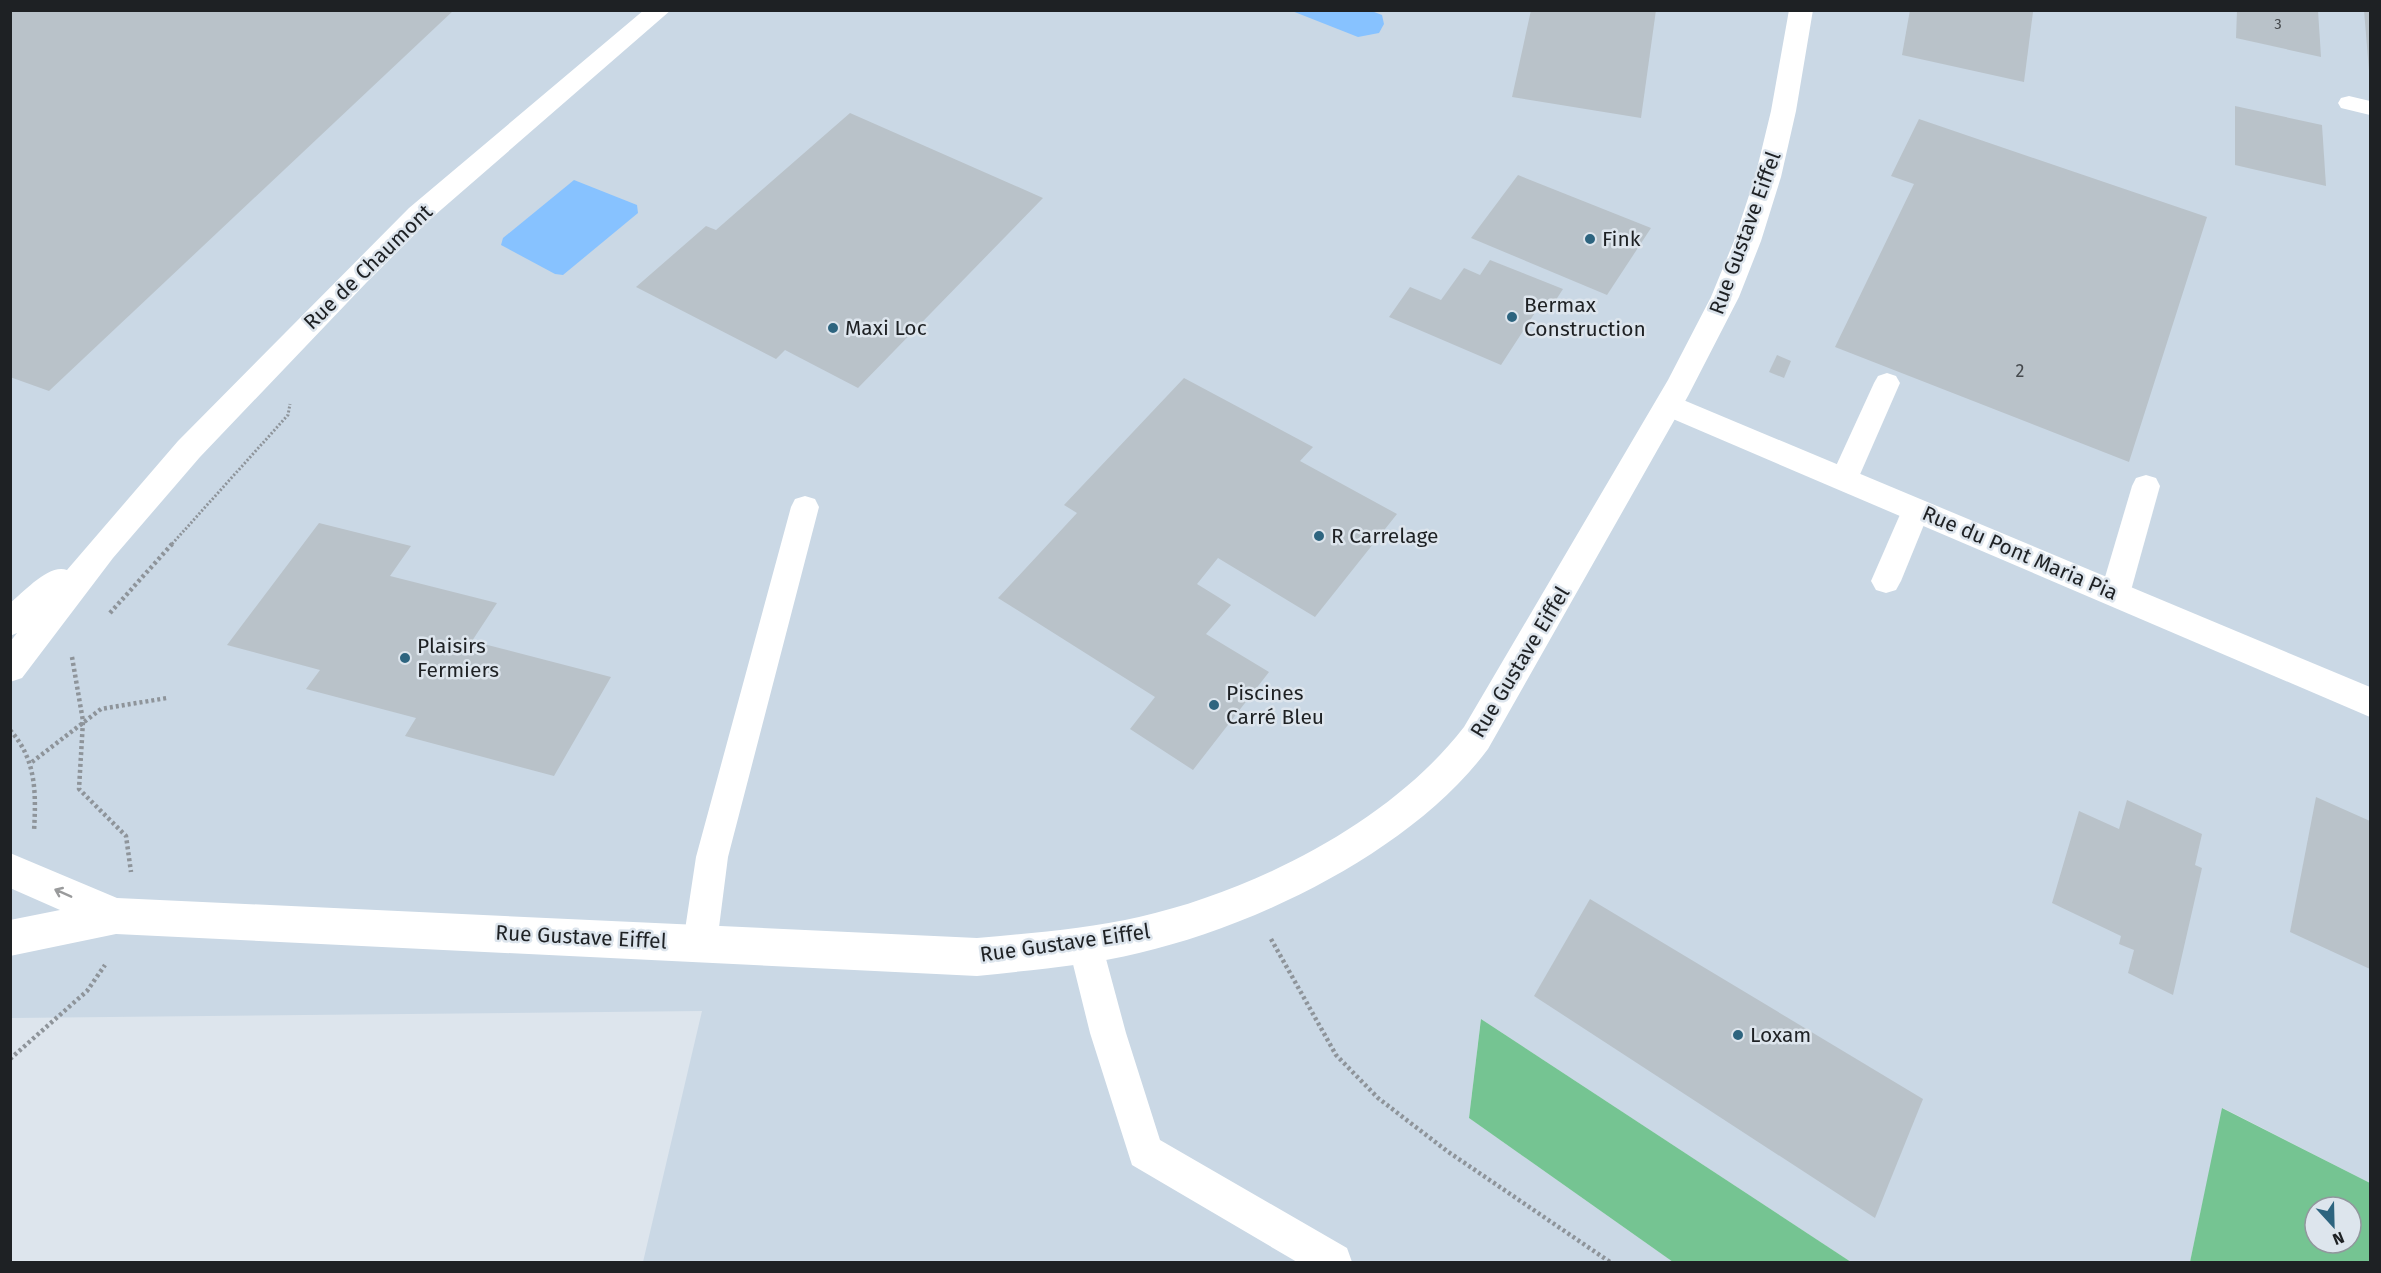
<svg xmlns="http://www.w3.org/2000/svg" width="2381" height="1273" viewBox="0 0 2381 1273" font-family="'Fira Sans',sans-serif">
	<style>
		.built { fill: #cad8e5 }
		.forest { fill: #75c492; fill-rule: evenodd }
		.water { fill: #87c2ff }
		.building { fill: #b9c2c9 }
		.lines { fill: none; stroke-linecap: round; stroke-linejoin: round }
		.path-far1 { stroke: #8e949a; stroke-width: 3; stroke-dasharray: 2 2; stroke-linecap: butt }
		.path { stroke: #8e949a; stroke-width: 4.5; stroke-dasharray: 3 3; stroke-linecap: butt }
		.service { fill: #fff; fill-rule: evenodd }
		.minor { fill: #fff; fill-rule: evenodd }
		.tertiary { fill: #fff; fill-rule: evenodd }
		.oneway { stroke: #9a9b9c }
		.poi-dot { fill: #2d647f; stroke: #dde5ed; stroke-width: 2 }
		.labels { text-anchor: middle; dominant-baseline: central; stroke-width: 5; stroke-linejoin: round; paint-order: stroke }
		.far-number-label { font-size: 15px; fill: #45494d }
		.number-label { font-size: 18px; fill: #45494d }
		.street-label { font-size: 21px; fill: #1e2124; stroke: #dde5ed }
		.poi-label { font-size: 21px; fill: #1e2124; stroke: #dde5ed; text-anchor: start }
	</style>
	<rect width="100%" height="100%" fill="#dde5ed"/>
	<polygon class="built" points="10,11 2370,11 2370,1183 2223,1108 2190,1262 1851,1262 1481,1019 1469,1118 1673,1262 643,1262 702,1011 11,1018"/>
	<g class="forest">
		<polygon points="1481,1019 1851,1262 1673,1262 1469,1118"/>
		<path d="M2222,1108l148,75v79h-180zM2315,1207h36v36h-36z"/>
	</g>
	<g class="water">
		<polygon points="1292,11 1369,10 1382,15 1384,24 1379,33 1358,37"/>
		<polygon points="574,180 637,205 638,213 563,275 555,274 501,245 503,238"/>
	</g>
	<g class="building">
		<polygon points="10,10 454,10 49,391 10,377"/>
		<polygon points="1531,10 1656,10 1641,118 1512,97"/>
		<polygon points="1910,10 2033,12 2024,82 1902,55"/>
		<polygon points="2237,10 2318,10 2321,57 2236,38"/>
		<polygon points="2364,10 2370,10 2370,71 2369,71"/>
		<polygon points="2235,106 2322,125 2326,186 2235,165"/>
		<polygon points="850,113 1043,198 858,388 785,350 776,359 636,287 706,226 716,230"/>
		<polygon points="1919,119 2207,217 2129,462 1835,347 1914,184 1891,176"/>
		<polygon points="1518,175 1651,228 1607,295 1471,238"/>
		<polygon points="1490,260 1563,289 1550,309 1540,305 1501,365 1389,317 1410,287 1441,300 1464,268 1480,275"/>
		<polygon points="1777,355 1791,361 1784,378 1769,372"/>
		<polygon points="1184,378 1313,447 1300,461 1397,514 1315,617 1218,558 1197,584 1231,605 1206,634 1269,672 1193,770 1130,729 1155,697 998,598 1077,513 1064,505"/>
		<polygon points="319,523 411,546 390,576 497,603 472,641 611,677 554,776 405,736 416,718 306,689 320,670 227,645"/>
		<polygon points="2316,797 2370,821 2370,969 2290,932"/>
		<polygon points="2127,800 2202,834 2195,865 2202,868 2173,995 2128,973 2134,950 2119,944 2121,936 2052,903 2079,811 2119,829"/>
		<polygon points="1590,899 1923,1099 1875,1218 1534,996"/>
	</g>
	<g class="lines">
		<polyline class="path-far1" points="172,544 288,415 290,404"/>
		<g class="path">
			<polyline points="110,613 173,543"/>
			<polyline points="72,657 83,721 79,789 126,836 131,872"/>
			<path d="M10,730c27,30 26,64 24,102"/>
			<polyline points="32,762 101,709 167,698"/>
			<polyline points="1271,939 1336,1055 1378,1098 1447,1151 1610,1262"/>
			<polyline points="10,1059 87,991 105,965"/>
		</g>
		<g class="service">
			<polygon points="2349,96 2370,101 2370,115 2341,108 2338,103 2341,98"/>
			<polygon points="1887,373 1896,376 1900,383 1858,479 1854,487 1844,490 1834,487 1830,479 1874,383 1878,376"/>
			<polygon points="2146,475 2156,478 2160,486 2130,594 2125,603 2115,606 2105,603 2100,594 2132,486 2136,478"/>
			<polygon points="805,496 815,499 819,507 728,857 717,943 712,955 700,960 688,955 683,943 696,857 791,507 795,499"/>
			<polygon points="1916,499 1926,502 1930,510 1901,581 1896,590 1886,593 1876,590 1871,581 1902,510 1906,502"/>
			<polygon points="1085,927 1097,932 1102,944 1126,1033 1160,1140 1347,1248 1352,1262 1297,1262 1132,1165 1090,1033 1068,944 1073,932"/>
		</g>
		<g class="minor">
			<path d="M644,10h27l-244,212 -60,60 -167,175 -87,101 -91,120 -12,4v-40l7,-9 -7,3v-33c14,-11 39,-40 57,-33l111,-129 231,-233z"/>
			<polygon points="1669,394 2370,687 2370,717 1659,413 1654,405 1659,397"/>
		</g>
		<path class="tertiary" d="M1789,10h24l-17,101 -15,66 -20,64 -22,56 -51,99 -200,353c-75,101 -229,176 -349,204 -53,13 -108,17 -162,23l-861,-42 -106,22v-36l50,-10 -50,-22v-35l107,45 860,40c54,-5 109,-9 162,-21 115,-26 252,-95 325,-190l204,-347 43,-83 23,-56 21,-64 16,-66z"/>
	</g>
	<defs><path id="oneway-shaft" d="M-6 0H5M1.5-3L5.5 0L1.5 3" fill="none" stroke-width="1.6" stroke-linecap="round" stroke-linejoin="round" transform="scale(1.5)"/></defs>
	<use class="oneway" href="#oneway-shaft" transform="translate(63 893) rotate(-156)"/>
	<g class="poi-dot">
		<circle cx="1590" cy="239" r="6"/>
		<circle cx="1512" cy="317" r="6"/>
		<circle cx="833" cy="328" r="6"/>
		<circle cx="1319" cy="536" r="6"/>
		<circle cx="405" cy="658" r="6"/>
		<circle cx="1214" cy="705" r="6"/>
		<circle cx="1738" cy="1035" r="6"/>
	</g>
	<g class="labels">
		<g class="far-number-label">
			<text x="2278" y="24">3</text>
		</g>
		<g class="number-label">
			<text x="2020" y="371">2</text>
		</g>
		<g class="street-label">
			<text transform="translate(1745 233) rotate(-70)">Rue Gustave Eiffel</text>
			<text transform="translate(368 267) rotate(-44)">Rue de Chaumont</text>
			<text transform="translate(2020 553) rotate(23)">Rue du Pont Maria Pia</text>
			<text transform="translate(1520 662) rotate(-59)">Rue Gustave Eiffel</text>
			<text transform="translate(581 937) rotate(3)">Rue Gustave Eiffel</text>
			<text transform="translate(1065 943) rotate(-8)">Rue Gustave Eiffel</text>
		</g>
		<g class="poi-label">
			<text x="1602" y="239">Fink</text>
			<text x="1524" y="305">Bermax<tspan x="1524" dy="24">Construction</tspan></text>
			<text x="845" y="328">Maxi Loc</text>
			<text x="1331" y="536">R Carrelage</text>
			<text x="417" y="646">Plaisirs<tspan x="417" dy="24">Fermiers</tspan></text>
			<text x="1226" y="693">Piscines<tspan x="1226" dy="24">Carré Bleu</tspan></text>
			<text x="1750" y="1035">Loxam</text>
		</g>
	</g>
	<rect width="2381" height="1273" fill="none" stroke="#1e2124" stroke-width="24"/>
	<g transform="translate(2333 1225) rotate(158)"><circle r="28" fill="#dde5ed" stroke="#91979d" stroke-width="1.5"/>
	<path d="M0-4.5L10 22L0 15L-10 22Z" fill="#2d647f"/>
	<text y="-9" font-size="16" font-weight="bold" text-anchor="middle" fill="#1e2124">N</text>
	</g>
</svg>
